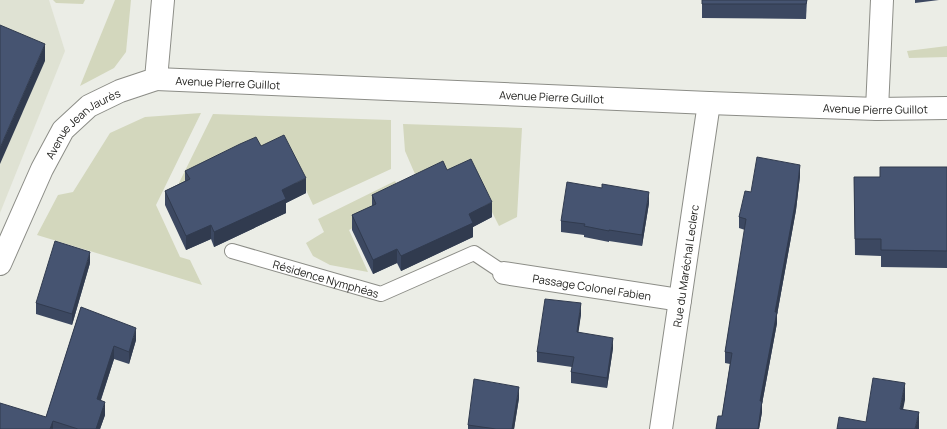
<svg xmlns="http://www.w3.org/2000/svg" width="947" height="429" viewBox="0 0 947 429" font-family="Manrope,sans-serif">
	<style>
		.built { fill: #dfe2d3 }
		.green { fill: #d3d7bd }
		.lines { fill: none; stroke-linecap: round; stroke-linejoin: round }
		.lane-casing { stroke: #8c8d87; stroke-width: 16 }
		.street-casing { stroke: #8c8d87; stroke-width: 24 }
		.secondary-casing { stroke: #8c8d87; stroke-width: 24 }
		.lane { stroke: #fff; stroke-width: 14 }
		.street { stroke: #fff; stroke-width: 22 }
		.secondary { stroke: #fff; stroke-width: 22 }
		.wall { fill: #3c4861 }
		.shaded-wall { fill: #313b4f }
		.building { fill: #465471; stroke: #313b4f }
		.labels { text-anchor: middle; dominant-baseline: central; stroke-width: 4; stroke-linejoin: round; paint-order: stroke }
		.street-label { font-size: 11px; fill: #232320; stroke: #fffffe }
	</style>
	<rect width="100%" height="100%" fill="#ebede6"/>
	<polygon class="built" points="0,0 49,0 65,51 0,213"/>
	<g class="green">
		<polygon points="53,0 85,0 83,4 56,3"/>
		<polygon points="115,0 131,0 126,52 114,68 80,86"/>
		<polygon points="947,46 947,57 909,58 907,51"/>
		<polygon points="201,113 156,205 180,257 190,260 202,285 37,235 58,195 73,192 110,133 145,117"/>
		<polygon points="213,114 391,120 391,169 313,205 285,145 178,185"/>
		<polygon points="403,124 522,128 517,217 499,226 471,170 418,181 405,151"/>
		<polygon points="395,181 402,194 372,217 349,230 368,272 330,265 313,256 306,243 324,232 318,219"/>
	</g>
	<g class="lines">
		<g class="lane-casing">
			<g id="lane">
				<path id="s1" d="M232,251l149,43 93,-41 30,20"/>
			</g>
		</g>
		<g class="street-casing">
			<g id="street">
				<path id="s2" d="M156,79l553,24 168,6 70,-1"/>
				<polyline points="877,109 882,0"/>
				<path id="s3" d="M504,273l176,27"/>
				<path id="s4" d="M661,429l48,-326"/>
			</g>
		</g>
		<g class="secondary-casing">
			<g id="secondary">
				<path id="s5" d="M0,264l42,-95 21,-39 26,-24 31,-15 36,-12 7,-79"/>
			</g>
		</g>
		<use href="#lane" class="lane"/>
		<use href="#street" class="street"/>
		<use href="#secondary" class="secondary"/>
	</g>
	<g class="wall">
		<polygon points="702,0 807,0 806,19 702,18"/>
		<polygon points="915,0 939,0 915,3"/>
		<polygon points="261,146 306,193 286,203 286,213 214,247 211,239 186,250 165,205 165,191 185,181 185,171"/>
		<polygon points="947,167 947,268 881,267 881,256 855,255 854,177 880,177"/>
		<polygon points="447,170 492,217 473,227 473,237 401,271 397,263 373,274 352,230 352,215 372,206 372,195"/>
		<polygon points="800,176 796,210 777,315 777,323 762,404 762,412 759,429 716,429 722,416 730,364 725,363 725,352 745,230 739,228 739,217"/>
		<polygon points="649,203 642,246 609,241 609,242 584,237 584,235 561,232 561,221"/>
		<polygon points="90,263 72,325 36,314 36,303"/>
		<polygon points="81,307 136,340 129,364 114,359 101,400 105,415 100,429 0,429 46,417"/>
		<polygon points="581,314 578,332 613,348 607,388 571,383 571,372 572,367 537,362 537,352"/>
		<polygon points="519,398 514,429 468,429 468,425"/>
	</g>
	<g class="shaded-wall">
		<polygon points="45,44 45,61 0,164 0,148"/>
		<polygon points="800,165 800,176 796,210 777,315 777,323 762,404 762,412 759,429 758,429 760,401"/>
		<polygon points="306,178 306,193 286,203 286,213 214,247 214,232 282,190"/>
		<polygon points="649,192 649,203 642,246 642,235"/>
		<polygon points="492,202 492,217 473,227 473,237 401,271 401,256 469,214"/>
		<polygon points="211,225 211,239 186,250 186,236"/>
		<polygon points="397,249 397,263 373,274 373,260"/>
		<polygon points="90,252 90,263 72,325 72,314"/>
		<polygon points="581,303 581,314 577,343 577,332"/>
		<polygon points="136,328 136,340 129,364 129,352"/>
		<polygon points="613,338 613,348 607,388 607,378"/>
		<polygon points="114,346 114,359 97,411 97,399"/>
		<polygon points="905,383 905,400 900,425 900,409"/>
		<polygon points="519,387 519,398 514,429 512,429"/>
		<polygon points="105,402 105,415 100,429 96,429"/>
		<polygon points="919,412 919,429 915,429"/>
		<polygon points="53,421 53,429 50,429"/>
	</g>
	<g class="building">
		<polygon points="702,0 807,0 806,4 702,4"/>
		<polygon points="0,25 45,44 0,148"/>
		<polygon points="284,135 306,178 282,190 286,199 214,232 211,225 186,236 165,191 190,179 185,171 240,144 256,137 261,146"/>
		<polygon points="757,157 800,165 796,199 775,312 777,312 760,401 762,401 758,429 716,429 718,416 722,416 732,353 725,352 746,219 739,217 745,191 751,192"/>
		<polygon points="471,159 492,202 469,214 473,223 401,256 397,249 373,260 352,215 376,204 372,195 443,161 447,170"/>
		<polygon points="880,167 947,167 947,251 881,250 881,239 855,239 854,177 880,177"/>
		<polygon points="567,182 602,188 602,184 649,192 642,235 609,230 609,231 584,226 585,224 561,221"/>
		<polygon points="55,241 90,252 72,314 36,303"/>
		<polygon points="545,299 581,303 577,332 613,338 607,378 571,372 574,357 537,352"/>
		<polygon points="81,307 136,328 129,352 114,346 97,399 105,402 96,429 78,429 53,421 50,429 0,429 0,403 46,417"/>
		<polygon points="873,378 905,383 900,409 919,412 915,429 837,429 839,417 866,422"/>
		<polygon points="474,379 519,387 512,429 496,429 468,425"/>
	</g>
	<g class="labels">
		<g class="street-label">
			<text stroke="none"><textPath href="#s2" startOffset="72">Avenue Pierre Guillot</textPath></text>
			<text stroke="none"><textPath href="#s2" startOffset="396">Avenue Pierre Guillot</textPath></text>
			<text stroke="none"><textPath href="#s2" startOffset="720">Avenue Pierre Guillot</textPath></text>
			<text stroke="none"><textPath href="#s5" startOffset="167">Avenue Jean Jaurès</textPath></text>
			<text stroke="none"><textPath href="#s4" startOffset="165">Rue du Maréchal Leclerc</textPath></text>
			<text stroke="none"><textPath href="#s1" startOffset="98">Résidence Nymphéas</textPath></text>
			<text stroke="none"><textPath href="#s3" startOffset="89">Passage Colonel Fabien</textPath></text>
		</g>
	</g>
</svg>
